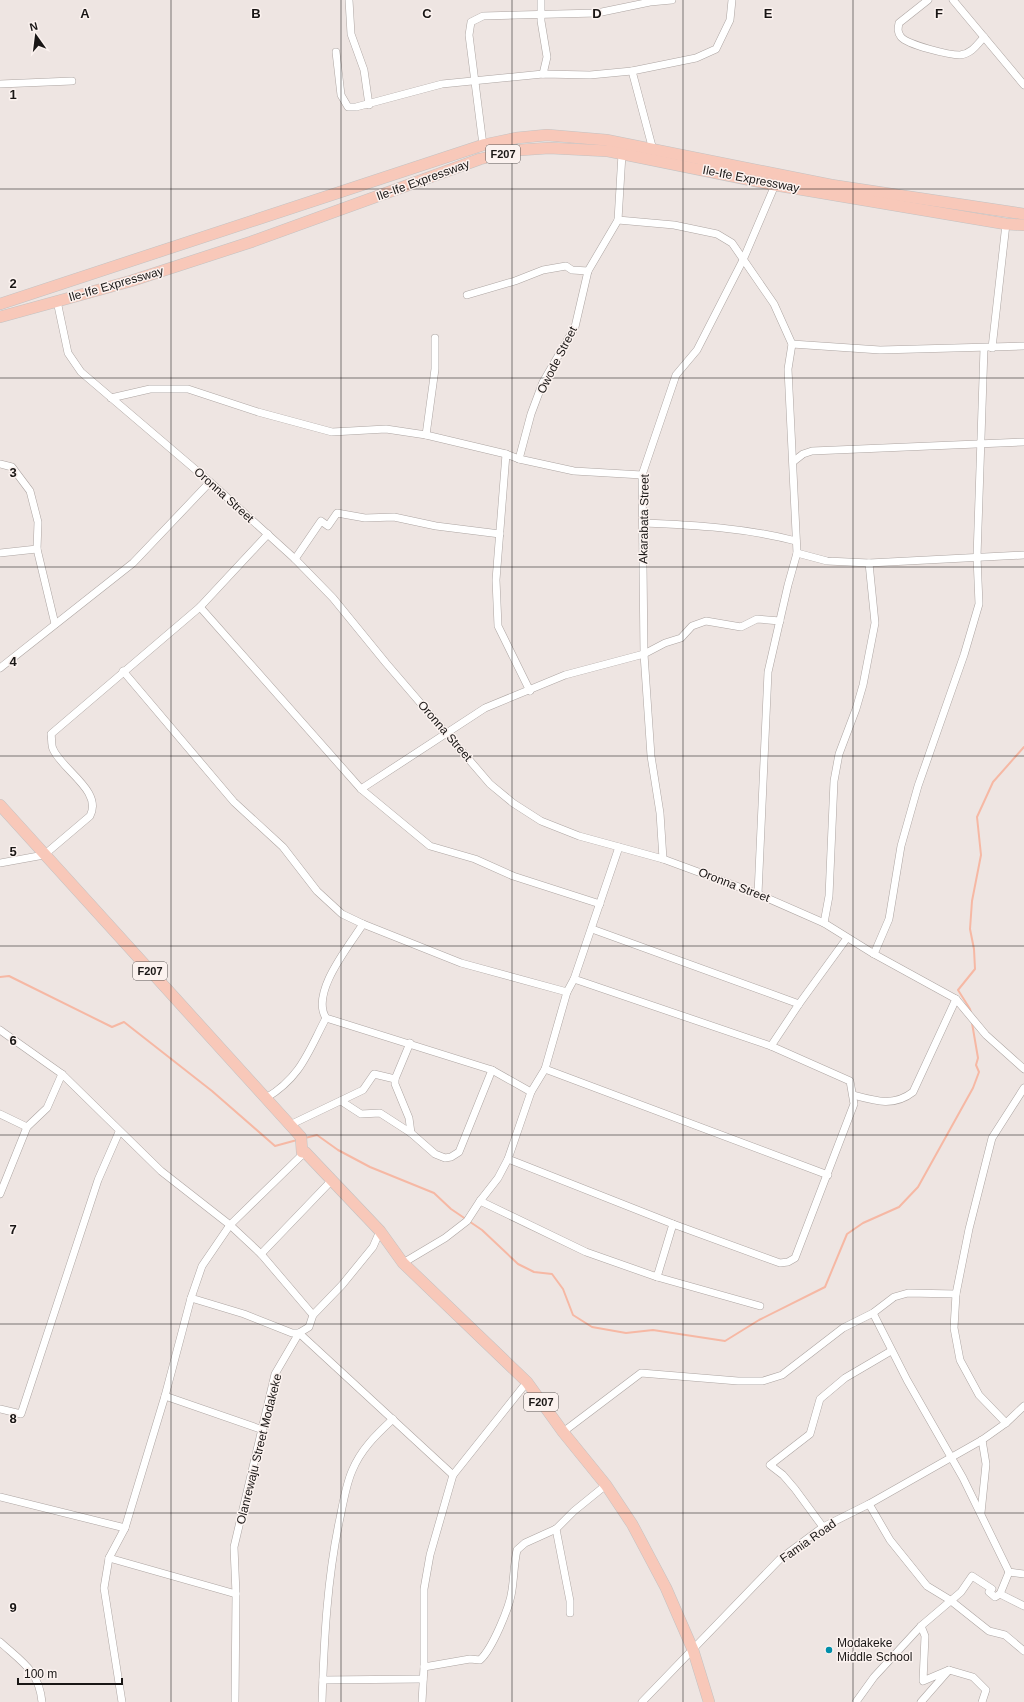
<svg xmlns="http://www.w3.org/2000/svg" width="1024" height="1702" viewBox="0 0 1024 1702" font-family="Helvetica,sans-serif">
	<style>
		.lines { fill: none; stroke-linecap: round; stroke-linejoin: round }
		.stream { stroke: #f6b8a4; stroke-width: 2 }
		.street-casing { stroke: #ada5a2; stroke-width: 8 }
		.primary-casing { stroke: #c3c2c2; stroke-width: 12 }
		.street { stroke: #fff; stroke-width: 7 }
		.primary { stroke: #f8c8b9; stroke-width: 11 }
		.grid { fill: none; stroke: #191615; stroke-width: 1; stroke-opacity: 0.55 }
		.poi-dot { fill: #008eaa; stroke: #fbf2ef; stroke-width: 1.5 }
		.labels { text-anchor: middle; dominant-baseline: central; stroke-width: 3; stroke-linejoin: round; paint-order: stroke }
		.shield { fill: #fbf2ef; stroke: #5d5856; stroke-width: 1 }
		.shield-label { font-size: 11px; font-weight: bold; fill: #191615 }
		.street-label { font-size: 12px; fill: #191615; stroke: #fbf2ef }
		.poi-label { font-size: 12px; fill: #191615; stroke: #fbf2ef; text-anchor: start }
		.grid-label { font-size: 13px; text-anchor: middle; font-weight: bold; fill: #191615; stroke: #fbf2ef; stroke-width: 3; stroke-linejoin: round; paint-order: stroke }
	</style>
	<rect width="100%" height="100%" fill="#eee5e2"/>
	<g class="lines">
		<g class="stream">
			<polyline points="0,977 9,976 112,1027 124,1022 212,1091 275,1146 297,1140"/>
			<polyline points="971,1013 970,1009 958,990 975,969 974,949 970,929 972,901 981,855 977,817 993,782 1024,747"/>
			<polyline points="305,1138 317,1135 338,1150 370,1167 434,1193 451,1209 482,1230 518,1264 534,1272 552,1274 563,1289 573,1315 592,1327 626,1333 653,1330 725,1341 759,1320 825,1287 847,1234 863,1223 899,1207 918,1187 973,1088 979,1072 976,1065 978,1058 972,1023"/>
		</g>
		<g class="street-casing">
			<g id="street">
				<polyline points="349,0 351,34 364,70 369,105"/>
				<polyline points="541,0 541,21 547,57 543,74"/>
				<path d="M928,0l-29,23c-1,5 -2,9 2,14 7,8 48,18 59,18 11,-1 17,-10 24,-18"/>
				<polyline points="953,0 1024,85"/>
				<polyline points="336,52 341,95 348,107 356,107 442,84 543,74 590,75 632,71 696,58 716,49 730,20 732,0"/>
				<polyline points="632,71 653,150"/>
				<polyline points="0,84 72,81"/>
				<polyline points="483,145 469,35 471,22 483,16 597,13 650,2 672,0"/>
				<polyline points="618,220 674,225 717,234 732,243 774,304 792,344 788,369 797,553 788,585 768,672 758,894"/>
				<polyline points="467,295 515,281 543,270 566,266 572,270 588,271"/>
				<polyline points="57,301 68,353 81,372 210,482 295,559 333,598 386,663 490,784 513,803 541,821 579,836 663,859 758,894 824,923 874,954 956,999 986,1035 1024,1069"/>
				<polyline points="792,344 880,350 1024,346"/>
				<polyline points="992,348 1006,224"/>
				<polyline points="111,398 150,389 188,389 258,412 332,432 386,429 426,435 506,454 519,459 574,471 642,475"/>
				<polyline points="426,435 435,369 435,338"/>
				<polyline points="506,454 496,580 498,626 530,691"/>
				<polyline points="519,459 531,414 543,382 575,327 588,271 618,220 622,154"/>
				<polyline points="794,461 803,454 812,451 1024,442"/>
				<polyline points="0,464 12,467 30,491 38,522 37,549 55,624"/>
				<path d="M644,523c51,2 102,5 152,18"/>
				<polyline points="0,553 37,549"/>
				<polyline points="797,553 827,561 869,563 1024,555"/>
				<polyline points="295,559 321,521 328,526 337,513 365,518 394,517 436,526 500,534"/>
				<polyline points="200,607 361,789 430,846 475,859 513,876 600,904"/>
				<polyline points="0,668 133,563 210,482"/>
				<polyline points="123,671 234,802 283,847 317,891 342,914 363,924 461,963 567,992"/>
				<polyline points="361,789 485,708 565,675 644,654 665,643 681,638 692,626 706,621 741,627 757,619 780,621"/>
				<polyline points="663,859 660,813 651,756 644,654 642,475 676,375 697,350 743,260 775,185"/>
				<path d="M0,863l44,-8 46,-39c13,-25 -28,-46 -37,-67 -2,-4 -1,-11 -2,-15l149,-127 68,-73"/>
				<polyline points="824,923 829,896 834,781 839,754 856,709 863,685 875,623 869,563"/>
				<path d="M363,924c-14,22 -53,69 -37,94l166,52 39,22"/>
				<polyline points="592,929 799,1004"/>
				<polyline points="874,954 889,919 901,846 918,786 964,655 979,604 977,557 984,348"/>
				<polyline points="0,1030 62,1074 161,1171 230,1225 261,1254 313,1315"/>
				<polyline points="771,1046 799,1004 847,938"/>
				<polyline points="545,1069 828,1175"/>
				<polyline points="395,1079 395,1084 409,1118 411,1133"/>
				<path d="M853,1095c22,6 41,12 60,-3l43,-93"/>
				<path d="M266,1098c35,-21 42,-46 60,-80"/>
				<polyline points="341,1101 361,1114 380,1113 411,1133 435,1154 445,1158 451,1157 459,1152 492,1070"/>
				<polyline points="0,1114 27,1127"/>
				<polyline points="293,1128 294,1123 363,1090 374,1074 395,1079 410,1043"/>
				<polyline points="508,1159 673,1224 780,1263 788,1262 795,1258 854,1104 850,1081 771,1046 574,979"/>
				<polyline points="0,1194 27,1127 47,1108 62,1074"/>
				<polyline points="480,1201 586,1252 657,1277 673,1224"/>
				<polyline points="261,1254 332,1180"/>
				<polyline points="403,1263 445,1238 467,1221 480,1201 498,1178 508,1159 531,1092 545,1069 567,992 574,979 619,847"/>
				<polyline points="657,1277 760,1306"/>
				<polyline points="191,1298 244,1314 292,1333 299,1333 453,1475"/>
				<polyline points="873,1313 907,1380 963,1478 1009,1572 1024,1574"/>
				<polyline points="165,1396 263,1430"/>
				<polyline points="0,1409 21,1414 98,1180 119,1132"/>
				<polyline points="1006,1423 979,1395 960,1360 954,1328 956,1294 969,1229 992,1138 1024,1088"/>
				<polyline points="563,1432 641,1373 738,1381 763,1381 782,1375 843,1328 873,1313 894,1297 908,1293 956,1294"/>
				<polyline points="0,1497 125,1528"/>
				<polyline points="869,1504 890,1540 927,1586 950,1600 989,1631 1005,1635 1024,1651"/>
				<polyline points="981,1513 986,1464 982,1440"/>
				<polyline points="823,1527 795,1489 783,1475 770,1465 810,1434 820,1399 845,1378 891,1351"/>
				<polyline points="556,1529 570,1601 570,1613"/>
				<polyline points="109,1558 236,1594"/>
				<polyline points="1009,1572 1000,1594 1024,1606"/>
				<path d="M0,1642c22,20 39,29 42,60"/>
				<path d="M424,1667l46,-8 10,1c12,-11 30,-53 32,-70 2,-13 2,-27 5,-40l8,-7 31,-14 18,-18 32,-26"/>
				<polyline points="949,1670 973,1677 986,1690 982,1702"/>
				<polyline points="323,1680 423,1679"/>
				<polyline points="122,1702 104,1588 109,1558 125,1528 165,1396 191,1298 202,1266 230,1225 305,1152"/>
				<polyline points="235,1702 236,1594 234,1547 275,1374 299,1333 309,1327 313,1315 342,1285 373,1247 380,1231"/>
				<path d="M322,1702c2,-61 5,-124 18,-184 3,-15 6,-33 12,-47 9,-22 24,-36 41,-52"/>
				<polyline points="422,1702 424,1667 424,1589 430,1555 453,1475 527,1382"/>
				<polyline points="642,1702 780,1559 823,1527 869,1504 982,1440 1006,1423 1024,1406"/>
				<polyline points="856,1702 874,1677 921,1626 961,1592 972,1576 992,1589 989,1592 995,1597 1000,1594"/>
				<polyline points="921,1702 949,1670 923,1681 925,1636 921,1626"/>
			</g>
		</g>
		<g class="primary-casing">
			<g id="primary">
				<polyline points="0,304 483,145 516,138 547,135 606,140 831,185 1024,214"/>
				<polyline points="0,317 131,281 251,242 480,159 520,150 549,148 608,151 775,185 1006,224 1024,225"/>
				<polyline points="0,805 301,1137 302,1152 305,1152 380,1231 403,1263 527,1382 563,1432 606,1485 632,1524 666,1588 693,1650 709,1702"/>
			</g>
		</g>
		<use href="#street" class="street"/>
		<use href="#primary" class="primary"/>
	</g>
	<path class="grid" d="M171,0v1702M341,0v1702M512,0v1702M683,0v1702M853,0v1702M0,189h1024M0,378h1024M0,567h1024M0,756h1024M0,946h1024M0,1135h1024M0,1324h1024M0,1513h1024"/>
	<circle class="poi-dot" cx="829" cy="1650" r="4"/>
	<g class="labels">
		<g class="shield">
			<rect x="486" y="145" width="34" height="18" rx="3"/>
			<rect x="133" y="962" width="34" height="18" rx="3"/>
			<rect x="524" y="1393" width="34" height="18" rx="3"/>
		</g>
		<g class="shield-label">
			<text x="503" y="154">F207</text>
			<text x="150" y="971">F207</text>
			<text x="541" y="1402">F207</text>
		</g>
		<g class="street-label">
			<text transform="translate(751 179) rotate(11)">Ile-Ife Expressway</text>
			<text transform="translate(423 180) rotate(-20)">Ile-Ife Expressway</text>
			<text transform="translate(116 284) rotate(-16)">Ile-Ife Expressway</text>
			<text transform="translate(557 360) rotate(-63)">Owode Street</text>
			<text transform="translate(224 495) rotate(42)">Oronna Street</text>
			<text transform="translate(644 519) rotate(-89)">Akarabata Street</text>
			<text transform="translate(445 731) rotate(49)">Oronna Street</text>
			<text transform="translate(734 885) rotate(21)">Oronna Street</text>
			<text transform="translate(259 1449) rotate(-76)">Olanrewaju Street Modakeke</text>
			<text transform="translate(808 1541) rotate(-35)">Famia Road</text>
		</g>
		<g class="poi-label">
			<text x="837" y="1643">Modakeke<tspan x="837" dy="14">Middle School</tspan></text>
		</g>
	</g>
	<g class="grid-label">
		<text x="85" y="18">A</text>
		<text x="256" y="18">B</text>
		<text x="427" y="18">C</text>
		<text x="597" y="18">D</text>
		<text x="768" y="18">E</text>
		<text x="939" y="18">F</text>
		<text x="13" y="99">1</text>
		<text x="13" y="288">2</text>
		<text x="13" y="477">3</text>
		<text x="13" y="666">4</text>
		<text x="13" y="856">5</text>
		<text x="13" y="1045">6</text>
		<text x="13" y="1234">7</text>
		<text x="13" y="1423">8</text>
		<text x="13" y="1612">9</text>
	</g>
	<g transform="translate(36 36) rotate(346)" stroke="#fbf2ef" stroke-width="3" paint-order="stroke">
	<path d="M0-3L7 15L0 10L-7 15Z" fill="#191615"/>
	<text y="-6" font-size="11" font-weight="bold" text-anchor="middle" fill="#191615">N</text>
	</g>
	<path d="M18 1678v6h104v-6" fill="none" stroke="#191615" stroke-width="2"/>
	<text x="24" y="1678" font-size="12" fill="#191615" stroke="#fbf2ef" stroke-width="3" paint-order="stroke">100 m</text>
</svg>
